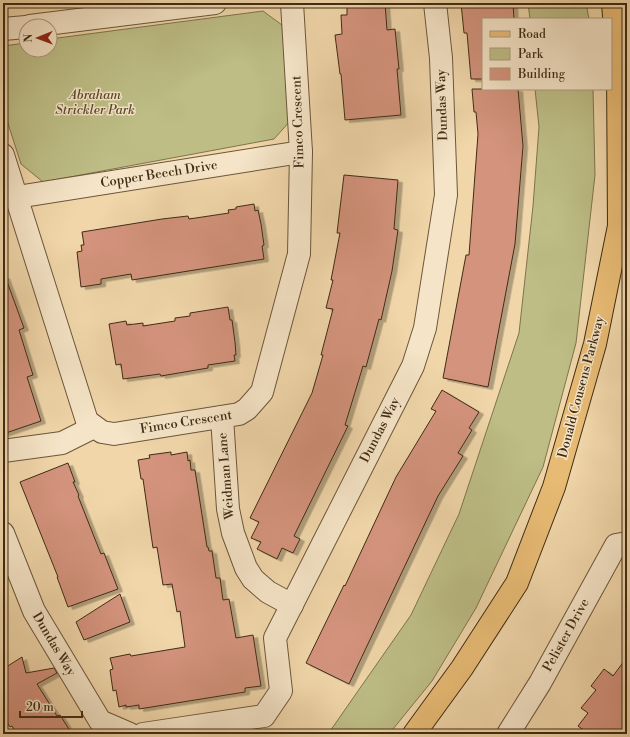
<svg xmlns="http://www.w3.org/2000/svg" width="630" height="737" viewBox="0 0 630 737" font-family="'Libre Bodoni',serif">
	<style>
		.green { fill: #bdbd85; stroke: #7e744d }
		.building { fill: #d4937d; stroke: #402c15; filter: url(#shadow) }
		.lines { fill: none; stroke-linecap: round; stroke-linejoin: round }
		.minor-casing { stroke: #6c563a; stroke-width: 24 }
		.major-casing { stroke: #402c15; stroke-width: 24 }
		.minor { stroke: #f5e4c7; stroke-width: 22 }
		.major { stroke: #e8bb74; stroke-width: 22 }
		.labels { text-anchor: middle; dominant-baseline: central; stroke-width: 3; stroke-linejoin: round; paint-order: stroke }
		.park-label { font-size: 13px; font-style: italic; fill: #59492b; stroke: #f5e4c7 }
		.street-label { font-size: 13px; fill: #402c15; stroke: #f5e4c7 }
	</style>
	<defs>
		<filter id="shadow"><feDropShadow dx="4.5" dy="2.5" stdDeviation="0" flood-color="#0004"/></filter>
	</defs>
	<rect width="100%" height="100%" fill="#f0d6a9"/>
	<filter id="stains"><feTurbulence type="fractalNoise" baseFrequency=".005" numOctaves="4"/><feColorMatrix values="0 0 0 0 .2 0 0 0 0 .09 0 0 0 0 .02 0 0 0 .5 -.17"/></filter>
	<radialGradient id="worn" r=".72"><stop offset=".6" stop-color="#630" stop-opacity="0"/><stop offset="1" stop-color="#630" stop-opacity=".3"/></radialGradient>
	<g class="green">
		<polygon points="528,3 586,3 589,19 530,19"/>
		<polygon points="263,11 282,25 291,120 274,139 43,182 21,164 3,108 3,46 26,43 26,50 50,50 50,39"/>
		<polygon points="535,89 593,89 595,175 576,343 543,467 476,608 432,681 389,734 328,734 411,615 459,514 519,333 533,206 539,127"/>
	</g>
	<g class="building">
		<polygon points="347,3 385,3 387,30 395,29 399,69 397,69 401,115 345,120 341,74 340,74 335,35 342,34 341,15 347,15"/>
		<polygon points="461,3 513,3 514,19 483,19 483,79 471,79 467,33 464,33"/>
		<polygon points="472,89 518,89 523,146 515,244 488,387 443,378 466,255 469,255 478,134 476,112 474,112"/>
		<polygon points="344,175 398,180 394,229 398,230 392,271 381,320 379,319 366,367 363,366 345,425 348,426 294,536 300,539 293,553 282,548 277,559 257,549 261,542 251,538 259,522 250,518 312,393 323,355 321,355 333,309 326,308 333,280 331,280 340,233 337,233"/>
		<polygon points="254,204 255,211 258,210 261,224 264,245 262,246 264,259 132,280 131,274 101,279 101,284 81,287 77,252 82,251 81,245 84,245 82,232 162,219 188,216 189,219 229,213 228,210 236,209 236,207"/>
		<polygon points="5,276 24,328 19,330 33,375 27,377 41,421 3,434 3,277"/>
		<polygon points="228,307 230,320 232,320 235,342 236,355 234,355 235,361 208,365 208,368 161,376 160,374 123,379 121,364 116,365 109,324 126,321 127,325 143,323 143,326 175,321 175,318 190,316 190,313"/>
		<polygon points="442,390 479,412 469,428 472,430 458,453 463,456 438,496 349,684 306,663 344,585 345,586 396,477 436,411 431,409"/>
		<polygon points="171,452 171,455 187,452 188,461 190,460 191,470 195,470 207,547 208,547 209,551 212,551 216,578 220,578 223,600 229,599 236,638 253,635 261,686 245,688 245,692 139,709 139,705 126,707 126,705 119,707 116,690 113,691 110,670 113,669 110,658 130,654 131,656 185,647 180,611 177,612 172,584 163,585 157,547 153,548 143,479 141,479 138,460 150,458 149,455"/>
		<polygon points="68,463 75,482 73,482 79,495 78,496 93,534 101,554 104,553 118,589 68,607 57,577 58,577 20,482"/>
		<polygon points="120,594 130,622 84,640 76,622"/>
		<polygon points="22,657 26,673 54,668 57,673 37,684 57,716 60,715 72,734 17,734 12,726 10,727 3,716 3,669"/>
		<polygon points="627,657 627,734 589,734 578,726 588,713 581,708 596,690 591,686 604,669 613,676"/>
	</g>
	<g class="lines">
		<g class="minor-casing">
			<g id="minor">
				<polyline points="30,26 215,3"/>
				<polyline points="3,29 26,27"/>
				<polyline points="3,155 87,421 102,432 114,434 239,414 247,409 262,392 299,254 301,152 292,3"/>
				<polyline points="17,197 301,152"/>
				<polyline points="222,417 228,509 233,533 246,568 253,579 268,592 292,605"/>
				<polyline points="3,451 62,443 94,427"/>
				<polyline points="3,533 34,611 100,721 130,734"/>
				<polyline points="143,734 264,716 281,691 275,638 413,366 425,328 446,195 441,58 435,3"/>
				<polyline points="508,734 540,683 616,545 627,543"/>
			</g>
		</g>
		<g class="major-casing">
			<polyline id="major" points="414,734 462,668 517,583 554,487 595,344 619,226 618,69 613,3"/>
		</g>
		<use href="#minor" class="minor"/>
		<use href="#major" class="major"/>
	</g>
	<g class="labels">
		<g class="park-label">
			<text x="95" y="95">Abraham<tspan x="95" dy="15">Strickler Park</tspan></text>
		</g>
		<g class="street-label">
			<text transform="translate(442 105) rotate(-92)">Dundas Way</text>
			<text transform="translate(298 122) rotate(-92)">Fimco Crescent</text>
			<text transform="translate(159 174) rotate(-9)">Copper Beech Drive</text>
			<text transform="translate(581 387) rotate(-75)">Donald Cousens Parkway</text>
			<text transform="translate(186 422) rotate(-9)">Fimco Crescent</text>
			<text transform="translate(380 430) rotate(-63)">Dundas Way</text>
			<text transform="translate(226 476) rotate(-95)">Weidman Lane</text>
			<text transform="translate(566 635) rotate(-61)">Pelister Drive</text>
			<text transform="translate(54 644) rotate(59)">Dundas Way</text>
		</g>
	</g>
	<rect width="630" height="737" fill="none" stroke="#f0d6a9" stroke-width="16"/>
	<rect x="4" y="4" width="622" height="729" fill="none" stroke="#402c15" stroke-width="2"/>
	<rect x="8" y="8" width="614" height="721" fill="none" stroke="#402c15"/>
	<rect x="482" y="18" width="130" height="72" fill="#f5e4c7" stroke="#ad9a80"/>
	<rect x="490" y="31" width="20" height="6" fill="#e8bb74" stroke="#ad9a80"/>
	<text x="518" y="38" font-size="12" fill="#402c15">Road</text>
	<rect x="490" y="48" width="20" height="12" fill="#bdbd85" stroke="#ad9a80"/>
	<text x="518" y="58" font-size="12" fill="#402c15">Park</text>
	<rect x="490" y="68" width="20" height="12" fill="#d4937d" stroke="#ad9a80"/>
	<text x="518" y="78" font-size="12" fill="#402c15">Building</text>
	<g transform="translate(38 38) rotate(269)"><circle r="19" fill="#f5e4c7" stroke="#ad9a80"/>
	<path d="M0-3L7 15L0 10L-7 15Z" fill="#8f2418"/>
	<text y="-6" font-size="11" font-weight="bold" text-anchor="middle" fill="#402c15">N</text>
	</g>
	<path d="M20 711v6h62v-6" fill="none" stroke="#402c15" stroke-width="2"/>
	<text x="26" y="711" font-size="12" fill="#402c15" stroke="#f5e4c7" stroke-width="3" paint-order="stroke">20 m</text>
	<rect width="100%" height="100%" filter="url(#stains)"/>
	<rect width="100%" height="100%" fill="url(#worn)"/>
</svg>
